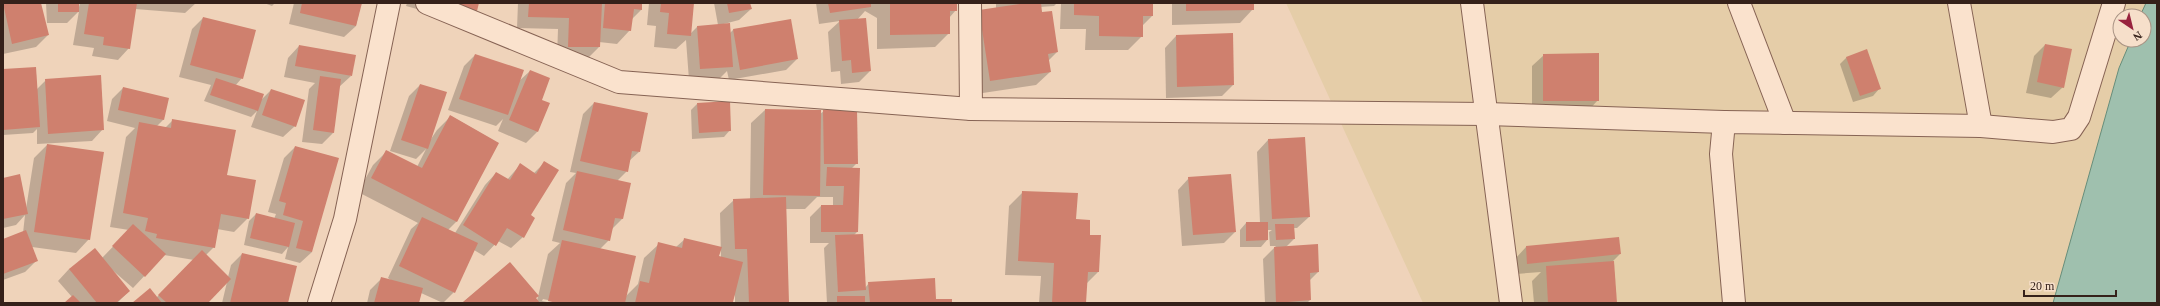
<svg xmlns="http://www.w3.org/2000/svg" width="2160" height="306" viewBox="0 0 2160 306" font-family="Georgia,serif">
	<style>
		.farmland { fill: #e5cda8; fill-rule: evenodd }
		.water { fill: #9fc0ae; stroke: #678d7a }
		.shadow { fill: #0003 }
		.building { fill: #cf806e }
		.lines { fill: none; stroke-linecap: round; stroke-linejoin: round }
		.street-casing { stroke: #866354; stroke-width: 24 }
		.street { stroke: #fae2cd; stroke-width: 22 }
	</style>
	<rect width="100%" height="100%" fill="#efd3ba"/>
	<path class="farmland" d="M1286,3h871v300h-734zM2120,16h24v24h-24z"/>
	<polygon class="water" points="2146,3 2157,3 2157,303 2053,303 2119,68 2131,40 2144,40 2144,16 2140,16"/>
	<g class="shadow">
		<polygon points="3,3 40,3 48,35 36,47 3,54"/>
		<polygon points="46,3 78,3 79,7 80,3 196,3 185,13 135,9 129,48 118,60 92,56 94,48 73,45 79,11 67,23 47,23"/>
		<polygon points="264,3 275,3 272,6"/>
		<polygon points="294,3 361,3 356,26 344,37 289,24"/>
		<polygon points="407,3 445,3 435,14 406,6"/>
		<polygon points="518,3 641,3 641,10 632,19 630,30 617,44 599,42 599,47 588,58 557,58 558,29 517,28"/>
		<polygon points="649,3 693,3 690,34 697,27 718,25 714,3 749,3 751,9 739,20 720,25 729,34 733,30 790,20 797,59 786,70 729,80 727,71 720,78 689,80 686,40 676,49 654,47 656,26 647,25"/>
		<polygon points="816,3 956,3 956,10 949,18 949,33 935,47 877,49 877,18 865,11 857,20 870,71 859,82 841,84 840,71 831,72 828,32 840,21 819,24"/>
		<polygon points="996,3 1057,3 1054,6 1040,7 1057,52 1048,61 1050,72 1036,85 976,94 966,25 996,8"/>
		<polygon points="1061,3 1152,3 1152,16 1142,26 1142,36 1128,50 1085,50 1086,29 1060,29"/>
		<polygon points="1172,3 1253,3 1253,9 1240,23 1172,25"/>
		<polygon points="203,18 242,78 235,86 260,101 271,90 295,126 283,137 251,127 257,111 251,117 204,101 211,85 179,77 192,29"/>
		<polygon points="1232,34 1233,85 1222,96 1166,98 1165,48 1176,36"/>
		<polygon points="2045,45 2063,87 2051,98 2026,93 2034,56"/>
		<polygon points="299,46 351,76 339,87 333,133 322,144 302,142 309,89 315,83 284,77 288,58"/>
		<polygon points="475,55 518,82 530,71 541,100 537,132 526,143 498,131 503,119 496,126 448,110 464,66"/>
		<polygon points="1544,55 1598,100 1587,112 1532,112 1532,66"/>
		<polygon points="1847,57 1879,89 1873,96 1853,102 1840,64"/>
		<polygon points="3,70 37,89 46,80 103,129 92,141 37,144 37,129 33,133 3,135"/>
		<polygon points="420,85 429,142 437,130 451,116 498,143 456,222 448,230 455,233 485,185 496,173 507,180 520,165 534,173 544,163 523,237 511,248 498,241 484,256 474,250 454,292 443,303 421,293 418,303 367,303 370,290 382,278 392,281 388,278 411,229 418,223 358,192 373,165 387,151 417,167 426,149 416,159 390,151 409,96"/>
		<polygon points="123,88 167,99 163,120 157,126 165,128 173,120 226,176 248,218 234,232 217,229 214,247 206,255 228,277 231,265 242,254 287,303 222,303 227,282 206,303 134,303 156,298 194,260 164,255 133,288 110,268 129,291 117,303 66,303 72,297 58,281 69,269 102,258 129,230 110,227 126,137 135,128 107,121 112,99"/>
		<polygon points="594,103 639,152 629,161 627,171 617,181 622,219 612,229 609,240 600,249 625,297 638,284 644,258 659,244 676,247 685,239 721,258 720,213 734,200 750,199 751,123 765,110 820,114 824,111 857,163 851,169 857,232 854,235 865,288 869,283 951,303 827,303 824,248 829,243 810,243 810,217 821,206 833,206 833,197 817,197 805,209 786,209 788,303 735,303 735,294 732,302 734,303 561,303 543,299 542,301 552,303 462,303 510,263 537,301 548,254 560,243 552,241 566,183 576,173 570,172 583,114"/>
		<polygon points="697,104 730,130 724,137 692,139 691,110"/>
		<polygon points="1304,138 1309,217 1297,228 1293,228 1294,239 1286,247 1318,272 1309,281 1310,300 1307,303 1265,303 1263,259 1276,246 1270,246 1269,232 1272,230 1267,230 1267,240 1261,247 1240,247 1240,230 1246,223 1260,223 1257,152 1268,140"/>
		<polygon points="48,144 89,239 76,253 32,247 37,260 25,272 3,280 3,240 23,233 25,215 16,225 3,228 3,179 26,209 34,158"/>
		<polygon points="295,147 312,252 300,263 285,259 288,247 282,254 244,245 249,221 256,214 274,219 276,214 268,212 284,158"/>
		<polygon points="1189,178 1235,232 1224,243 1182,246 1178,190"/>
		<polygon points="1023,192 1075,220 1089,236 1098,272 1086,284 1085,303 1039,303 1041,276 1005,275 1009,206"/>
		<polygon points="1618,238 1620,254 1611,263 1616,303 1534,303 1532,281 1541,272 1516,274 1515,259 1526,247"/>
	</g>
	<g class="building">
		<polygon points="3,3 41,3 49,35 12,44"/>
		<rect x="58" y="3" width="21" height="9"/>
		<polygon points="89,3 137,3 130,49 103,45 104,37 84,34"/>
		<polygon points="302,3 362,3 356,26 300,13"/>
		<polygon points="451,3 479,3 477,11"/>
		<polygon points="529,3 602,3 600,47 568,47 569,18 528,17"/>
		<polygon points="605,3 642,3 642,10 634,9 631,31 603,28"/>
		<polygon points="661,3 694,3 691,36 667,34 669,13 660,12"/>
		<polygon points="727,3 750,3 752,9 729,13"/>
		<polygon points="828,3 871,3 871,7 830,13"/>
		<polygon points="890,3 957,3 957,11 950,11 950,34 890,35"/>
		<polygon points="1027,3 1041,3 1042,12 1052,11 1058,52 1048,54 1051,72 990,81 979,10"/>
		<polygon points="1074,3 1153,3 1153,16 1143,16 1143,37 1099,36 1099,16 1074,15"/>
		<polygon points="1186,3 1254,3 1254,10 1186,11"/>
		<polygon points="203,17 256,30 243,79 190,65"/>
		<polygon points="866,18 871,71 852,73 851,60 842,61 839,20"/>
		<polygon points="791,19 798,59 740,70 733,29"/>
		<polygon points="730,23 733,67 700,69 697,26"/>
		<polygon points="1233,33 1234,85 1177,87 1176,35"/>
		<polygon points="2045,44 2072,49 2064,88 2037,82"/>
		<polygon points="299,45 356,55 352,76 295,66"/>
		<polygon points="1867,49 1881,89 1860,96 1846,57"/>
		<polygon points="1599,53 1599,101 1543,101 1543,54"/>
		<polygon points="475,54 524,70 508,115 459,99"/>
		<polygon points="36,67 40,127 3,130 3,69"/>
		<polygon points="530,70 550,78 542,100 550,103 538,132 509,120"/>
		<polygon points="101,75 104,130 48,134 45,79"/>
		<polygon points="320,76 341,79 334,133 313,130"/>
		<polygon points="216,78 264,94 258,111 210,95"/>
		<polygon points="420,84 447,92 428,149 401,140"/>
		<polygon points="123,87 169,98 164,120 118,110"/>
		<polygon points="271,89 305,100 296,127 262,115"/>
		<polygon points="730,101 731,131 699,133 697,103"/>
		<polygon points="594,102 648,113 640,152 632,151 628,172 580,161"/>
		<polygon points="765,109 821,110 820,196 763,195"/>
		<polygon points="857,109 858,164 824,164 823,110"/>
		<polygon points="450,115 499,143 457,222 371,178 386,150 422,168"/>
		<polygon points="172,119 236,130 227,175 256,180 249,219 221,214 215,248 156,238 157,234 145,231 148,218 123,213 139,122 171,128"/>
		<polygon points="1305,137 1310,217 1272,219 1268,139"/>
		<polygon points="47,144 104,152 90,240 34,232"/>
		<polygon points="295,146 339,158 312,252 296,248 303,221 283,215 286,203 279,201"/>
		<polygon points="544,161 559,170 531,215 535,218 524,238 507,228 496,246 463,225 496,172 510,180 520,163 536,174"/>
		<polygon points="827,167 860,168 858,232 821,232 821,205 843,205 844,186 826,186"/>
		<polygon points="577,171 631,183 623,219 615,218 610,241 563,230"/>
		<polygon points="20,174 28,214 3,219 3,178"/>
		<polygon points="1231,174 1236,232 1193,235 1188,177"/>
		<polygon points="1022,191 1078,193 1076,219 1090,220 1090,235 1101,235 1099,272 1088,272 1086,303 1052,303 1054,263 1018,261"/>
		<polygon points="786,197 789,303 749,303 747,249 735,249 733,199"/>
		<polygon points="256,213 295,223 289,247 250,238"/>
		<polygon points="422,217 478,243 455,293 399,266"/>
		<polygon points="1246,222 1268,222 1268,240 1246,241"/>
		<polygon points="133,224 166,254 145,277 112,246"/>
		<polygon points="1275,224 1294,224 1295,239 1276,240"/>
		<polygon points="26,230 38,261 3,274 3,239"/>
		<polygon points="863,234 866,290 838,292 835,235"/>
		<polygon points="1619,237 1621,254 1527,264 1526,246"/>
		<polygon points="684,238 722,247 719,256 743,262 733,302 736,303 635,303 640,281 649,283 658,242 682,248"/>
		<polygon points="562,240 636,256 625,303 557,303 548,301"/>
		<polygon points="1318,244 1319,272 1310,273 1311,300 1276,303 1274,247"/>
		<polygon points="95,248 130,291 116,303 97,303 69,269"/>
		<polygon points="202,250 231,279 208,303 167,303 158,295"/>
		<polygon points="242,253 297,266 288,303 230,303"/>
		<polygon points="1614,261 1617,303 1548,303 1546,266"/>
		<polygon points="510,262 539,296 536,298 540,303 463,302"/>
		<polygon points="381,277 423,288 419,303 374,303"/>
		<polygon points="935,278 936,299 952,299 952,303 870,303 868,282"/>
		<polygon points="150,288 162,303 132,303"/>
		<polygon points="73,295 81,303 64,303"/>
		<rect x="837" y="296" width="28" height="7"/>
	</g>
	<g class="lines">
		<g class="street-casing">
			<g id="street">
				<polyline points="427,3 619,82 971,109 1487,114 1724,122"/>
				<polyline points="970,3 971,109"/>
				<polyline points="1472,3 1511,303"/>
				<polyline points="1739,3 1785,123"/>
				<polyline points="1959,3 1981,126"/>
				<polyline points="319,303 345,219 389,3"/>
				<polyline points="1734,303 1721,154 1724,122 1981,126 2053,132 2071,129 2079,117 2114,3"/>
			</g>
		</g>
		<use href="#street" class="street"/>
	</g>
	<rect width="2160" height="306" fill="none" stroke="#35211a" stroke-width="8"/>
	<g transform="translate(2132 28) rotate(145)"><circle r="19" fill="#f6dfca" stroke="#a99384"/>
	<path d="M0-3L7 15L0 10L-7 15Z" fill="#98223e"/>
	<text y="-6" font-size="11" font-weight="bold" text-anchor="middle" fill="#35211a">N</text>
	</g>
	<path d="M2024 290v6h92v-6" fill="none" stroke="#35211a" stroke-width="2"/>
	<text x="2030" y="290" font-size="12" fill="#35211a" stroke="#f6dfca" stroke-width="3" paint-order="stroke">20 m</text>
</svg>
